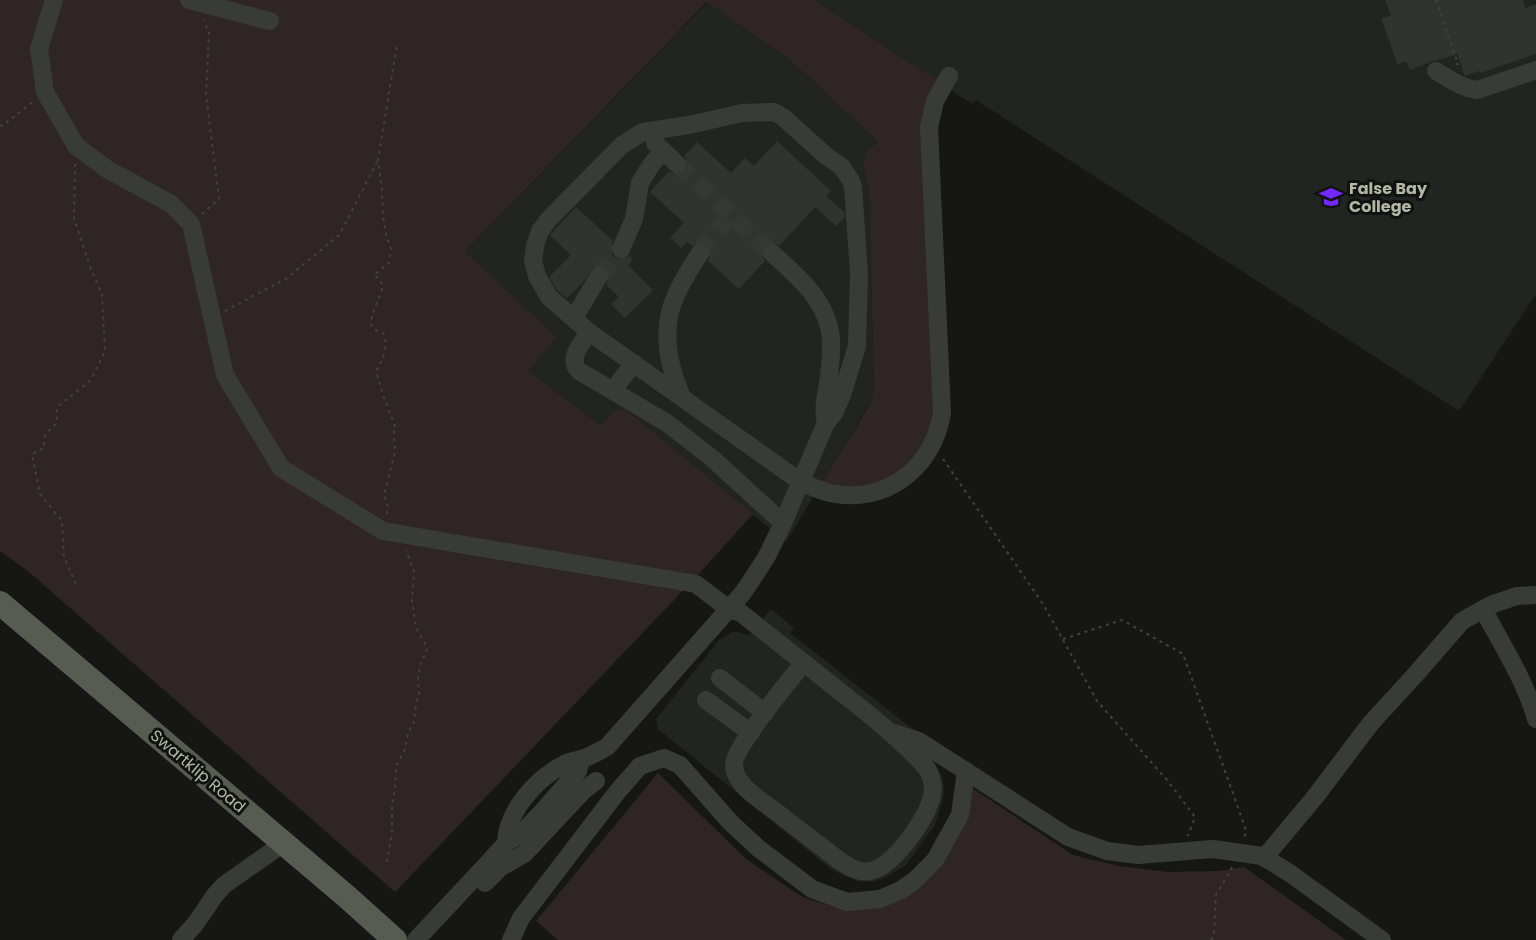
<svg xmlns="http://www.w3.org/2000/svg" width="1536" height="940" viewBox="0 0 1536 940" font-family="Poppins,sans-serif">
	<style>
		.built { fill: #222421 }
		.green { fill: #2f2527 }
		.building { fill: #313330; stroke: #30332f; stroke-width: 1.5 }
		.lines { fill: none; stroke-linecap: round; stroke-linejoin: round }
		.minor-tunnel { stroke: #353732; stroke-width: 18; stroke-dasharray: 18 9; stroke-linecap: butt }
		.path { stroke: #40443c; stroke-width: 2; stroke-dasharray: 3 4.5; stroke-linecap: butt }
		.minor { stroke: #393c36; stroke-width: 18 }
		.major { stroke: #575c52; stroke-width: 24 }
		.labels { text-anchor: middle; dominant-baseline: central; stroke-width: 6; stroke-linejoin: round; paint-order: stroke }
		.poi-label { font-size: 16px; font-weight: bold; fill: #b1b8a6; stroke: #111210; text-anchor: start }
		.street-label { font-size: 16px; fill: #b1b8a6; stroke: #111210 }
	</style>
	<rect width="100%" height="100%" fill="#161715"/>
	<g class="built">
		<polygon points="814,0 1536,0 1536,294 1459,411 976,100 972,104"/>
		<polygon points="708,2 789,59 878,142 867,152 865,158 864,168 869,191 874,389 871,401 786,542 625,409 608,418 601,427 527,371 465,252"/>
		<polygon points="771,609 794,628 790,633 919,734 942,776 944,788 943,799 935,825 906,865 883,879 871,882 857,881 832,870 658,729 656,719 719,640 732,632 738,632 749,635"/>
	</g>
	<g class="green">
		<path d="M0,0h814l124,81 -5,337 -11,30 -29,29 -28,10 -44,-3 46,-75 4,-8 3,-12 -5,-198c-2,-11 -9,-29 -2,-39 2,-4 8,-7 11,-10l-89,-83 -82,-57 -242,250 92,85 -29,34 73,55 13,-15 11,-2 128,105 -58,64 -300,314 -366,-320 -29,-21z"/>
		<polygon points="658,773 746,859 799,895 811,900 835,907 906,893 969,786 1073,855 1119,866 1168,872 1218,871 1244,867 1346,940 558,940 536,921"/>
	</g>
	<g class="building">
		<polygon points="1386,0 1522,0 1525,9 1536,5 1536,53 1481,72 1480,70 1465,75 1458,53 1431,61 1410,69 1407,60 1398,63 1382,19 1392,16"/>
		<polygon points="777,142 830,191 825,196 844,213 844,217 836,225 815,206 779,245 774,242 768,243 764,245 761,251 762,257 764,261 739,288 709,261 711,253 710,247 706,244 700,242 692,245 687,241 681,247 671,238 685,223 651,192 669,172 674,175 680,175 685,171 688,167 688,161 685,156 697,143 731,174 745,159 754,167"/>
		<polygon points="576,208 612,241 610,250 612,256 617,259 623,260 629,257 632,259 627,265 652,290 625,317 612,304 620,297 607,284 610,276 608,270 604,266 599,265 593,267 583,281 567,297 558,290 550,277 572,255 551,235"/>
	</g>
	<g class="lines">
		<g class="minor-tunnel">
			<polyline points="677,164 772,253"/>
			<polyline points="700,253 730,214"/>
			<polyline points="599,276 621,249"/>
		</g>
		<g class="path">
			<polyline points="1436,0 1458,64 1456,64"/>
			<polyline points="0,125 2,126 34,101"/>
			<polyline points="75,164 74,218 90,267 102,294 105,351 91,380 57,407 57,422 45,435 44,448 32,454 40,494 62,521 64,557 76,584"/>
			<polyline points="202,214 219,199 206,94 209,32 203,20"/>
			<polyline points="225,311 287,278 340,234 377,162"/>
			<polyline points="943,459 1043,604 1097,701 1167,780 1195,817 1188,836"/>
			<path d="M387,514l1,-7 -4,-12 11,-43 -1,-20 2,-3 -13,-34 -7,-24c7,-10 12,-26 8,-37l-9,-4 -4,-5c-1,-8 9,-29 12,-39l-4,-7 -5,-4 15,-12 2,-14 -5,-15 -3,-19 -1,-24 -4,-31 19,-116"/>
			<polyline points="1063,639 1122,620 1183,654 1246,830 1244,839"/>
			<polyline points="387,862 392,832 392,807 395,788 396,767 405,749 408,733 414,722 416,704 419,693 418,678 421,661 426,654 427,647 416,628 412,600 414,572 406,550"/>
			<polyline points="1211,940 1214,935 1216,895 1233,866"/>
		</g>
		<g class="minor">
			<path d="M54,0l-15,49 6,43 31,54 31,23 64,35 20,20 34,151 56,93 102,63 313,53 33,25 12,4c37,29 74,59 111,88 22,17 40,32 59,51 6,6 12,11 16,17 6,9 7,21 4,31 -7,22 -38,67 -61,71 -12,2 -21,-4 -30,-10 -22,-17 -43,-33 -65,-50 -12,-9 -27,-18 -35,-30 -4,-5 -6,-11 -6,-17 -1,-15 57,-86 70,-101"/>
			<polyline points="189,0 270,21"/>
			<path d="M1436,71c14,8 25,17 41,19l59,-20"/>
			<polyline points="655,143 677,164"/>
			<polyline points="621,249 634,219 640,183 651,165 663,151"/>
			<path d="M772,253c26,24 56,48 59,86 1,12 -1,25 -2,38 -2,15 -7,31 -3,46"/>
			<polyline points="574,318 599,276"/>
			<path d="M589,332c-7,12 -22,26 -10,39l88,52 46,36 70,64"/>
			<polyline points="613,390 634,363"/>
			<path d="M682,397c-14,-32 -22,-70 -5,-104 6,-14 15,-27 23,-40"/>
			<path d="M1483,609c19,36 42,71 53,110"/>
			<polyline points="720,678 765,713"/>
			<polyline points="706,700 751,733"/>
			<polyline points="894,733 919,741 1068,837 1107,851 1138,855 1213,849 1262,856 1291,874 1382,940"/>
			<path d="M506,843c1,-32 30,-64 57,-78 6,-4 12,-4 18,-6 9,-2 18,-8 26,-12l135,-153 9,-13 16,-25 16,-33 43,-100 8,-10 8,-18 15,-49 2,-73 -6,-86 -2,-6 -9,-14 -17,-12 -42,-38 -9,-5 -32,1 -53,12 -46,7 -21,13 -74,75 -8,11 -5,15 -2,15 4,15 12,21 40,35 212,150c12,5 23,11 35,12 55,8 97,-29 106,-81l-13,-286 6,-26 14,-25"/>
			<polyline points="1264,858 1315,797 1371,723 1415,675 1462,621 1493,604 1517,596 1536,595"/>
			<polyline points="485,883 501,867 524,854 584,790 596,781"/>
			<polyline points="181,940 196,923 215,895 224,885 284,843"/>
			<polyline points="416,940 489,862 506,843 521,834 541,813 578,771 581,759"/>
			<polyline points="511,940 521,918 618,791 640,766 664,758 680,765 730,822 758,848 812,889 847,902 880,899 901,890 914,881 935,860 960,815 966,771"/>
		</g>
		<polyline class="major" points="0,603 346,896 395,940"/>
	</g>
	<defs>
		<g id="school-bare" transform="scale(1.8)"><path d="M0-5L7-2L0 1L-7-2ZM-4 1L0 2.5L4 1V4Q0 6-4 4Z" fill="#7129fc" stroke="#111210" stroke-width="2.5" paint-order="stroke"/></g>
	</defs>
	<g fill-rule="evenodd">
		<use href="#school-bare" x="1331" y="197"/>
	</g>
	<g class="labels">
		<g class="poi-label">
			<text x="1349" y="188">False Bay<tspan x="1349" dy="18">College</tspan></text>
		</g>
		<g class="street-label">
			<text transform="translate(198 771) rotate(40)">Swartklip Road</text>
		</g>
	</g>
</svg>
